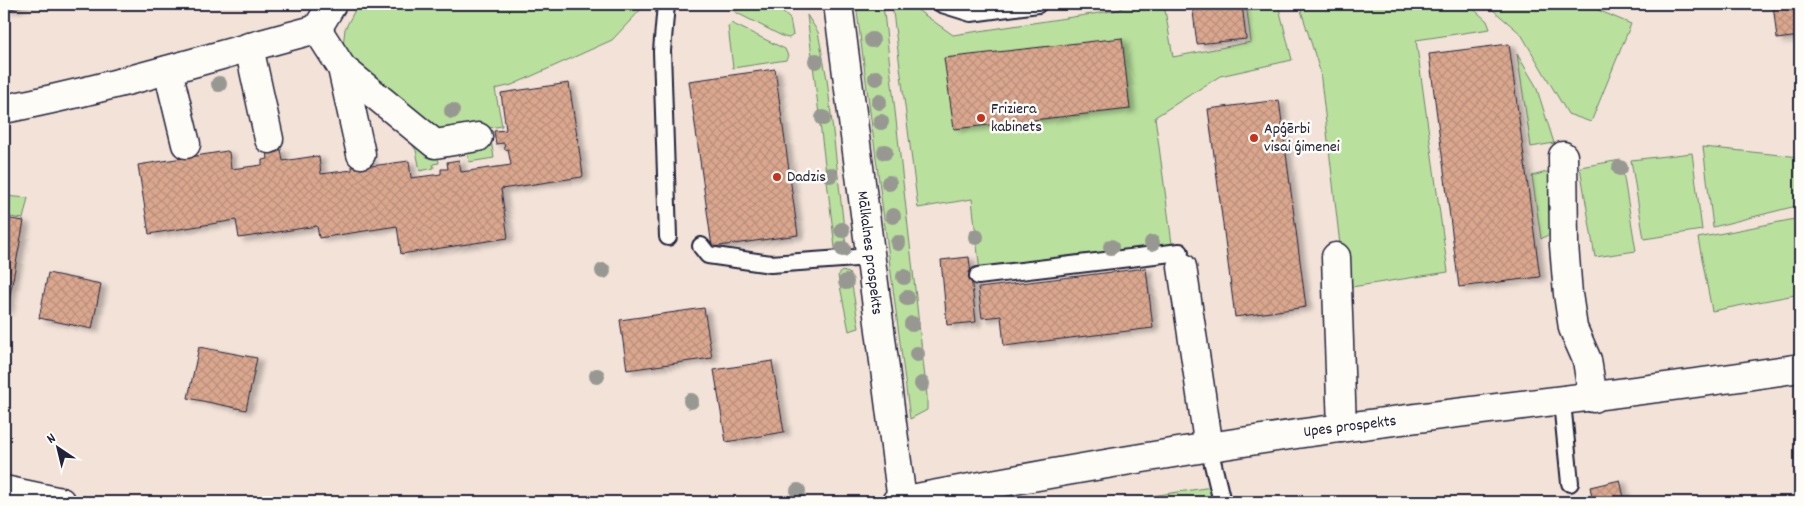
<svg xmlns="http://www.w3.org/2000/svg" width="1804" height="506" viewBox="0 0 1804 506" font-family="Dekko,sans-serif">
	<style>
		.grass { fill: #b9e19d; stroke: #6e826c }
		.building { fill: url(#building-cross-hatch); stroke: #22223b; filter: url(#shadow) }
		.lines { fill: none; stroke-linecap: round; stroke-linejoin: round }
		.lane-casing { stroke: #22223b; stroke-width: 20 }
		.street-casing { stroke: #22223b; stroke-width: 31 }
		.secondary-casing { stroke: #22223b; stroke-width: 31 }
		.lane { stroke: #fdfcf7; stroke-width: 16 }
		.street { stroke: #fdfcf7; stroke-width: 28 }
		.secondary { stroke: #fdfcf7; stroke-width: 28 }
		.tree { fill: #989892 }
		.poi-dot { fill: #c8321e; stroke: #fdfcf7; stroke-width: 2 }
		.labels { text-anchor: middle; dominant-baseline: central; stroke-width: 5; stroke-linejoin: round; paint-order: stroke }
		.poi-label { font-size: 16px; fill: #22223b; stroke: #fdfcf7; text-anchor: start }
		.street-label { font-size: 16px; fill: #22223b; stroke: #fdfcf7 }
	</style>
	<defs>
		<pattern id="building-cross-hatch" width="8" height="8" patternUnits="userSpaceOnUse" patternTransform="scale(1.25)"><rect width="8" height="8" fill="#daa78e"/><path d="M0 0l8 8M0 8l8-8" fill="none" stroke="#bb8f7b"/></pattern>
		<filter id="shadow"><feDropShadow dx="5.5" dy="3" stdDeviation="2.5" flood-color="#0004"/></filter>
	</defs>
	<rect width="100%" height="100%" fill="#f2e2d8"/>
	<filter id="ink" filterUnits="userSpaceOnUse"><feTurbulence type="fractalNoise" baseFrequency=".02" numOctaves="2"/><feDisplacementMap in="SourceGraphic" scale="10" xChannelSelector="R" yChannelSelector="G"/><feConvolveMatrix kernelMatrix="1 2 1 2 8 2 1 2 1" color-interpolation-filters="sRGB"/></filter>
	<g filter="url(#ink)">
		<g class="grass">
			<polygon points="358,4 646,4 612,40 512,85 495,89 502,126 489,128 494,158 469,162 467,151 438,156 439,163 433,164 434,168 420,171 416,150 343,46 345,29"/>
			<polygon points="856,4 883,4 927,396 927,410 910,419"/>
			<polygon points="892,4 909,4 953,35 1119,10 1127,4 1164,4 1173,57 1251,42 1246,4 1278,4 1292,60 1220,76 1155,117 1173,251 980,273 972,199 918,208"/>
			<polygon points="1299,4 1468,4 1487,21 1490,29 1416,40 1448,272 1345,288 1320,71"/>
			<polygon points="1486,4 1584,4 1631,24 1591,122 1568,114 1521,34"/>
			<polygon points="735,7 780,10 790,19 793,35 789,38 784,37 735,12"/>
			<polygon points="807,15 818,32 827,79 847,255 836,256"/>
			<polygon points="731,23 785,49 788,56 786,60 733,68 728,26"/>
			<polygon points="1517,54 1536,86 1554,143 1531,147"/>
			<polygon points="1703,147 1800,157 1800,205 1713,227"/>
			<polygon points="1692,153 1702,230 1644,239 1631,160"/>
			<polygon points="1621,160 1636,251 1595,257 1580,167"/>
			<polygon points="1554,170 1553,232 1541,239 1532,176"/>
			<polygon points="4,196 28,198 23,219 4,216"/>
			<polygon points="1800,218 1800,294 1712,311 1698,238"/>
			<polygon points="842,271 849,273 851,279 859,328 849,331 838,276"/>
			<polygon points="1212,487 1216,502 1111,502"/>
		</g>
		<g class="building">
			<polygon points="6,4 27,4 8,10"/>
			<polygon points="1192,4 1242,4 1246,39 1197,44"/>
			<polygon points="1773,4 1800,4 1800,36 1777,39"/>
			<polygon points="1122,38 1130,109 954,129 944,58"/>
			<polygon points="1509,44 1540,277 1459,287 1429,54"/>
			<polygon points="775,69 798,235 712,247 689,81"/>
			<polygon points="569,83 583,175 582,177 501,189 508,238 401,254 397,226 319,238 317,226 239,238 236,220 149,234 138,165 227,151 229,152 231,169 262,165 262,160 268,159 267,152 281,149 283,161 316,156 319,157 321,174 352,170 352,165 358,164 370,155 371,166 409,161 411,178 441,174 441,169 448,169 447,162 459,160 461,172 511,165 508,149 505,150 504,143 496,144 494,131 506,130 501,93"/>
			<polygon points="1279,100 1306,307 1235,317 1208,109"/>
			<polygon points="4,218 24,221 7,311 4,311"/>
			<polygon points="969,257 976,322 947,325 941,260"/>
			<polygon points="1146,268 1153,328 1004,346 1001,316 982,318 978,288"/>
			<polygon points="48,273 101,284 92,329 39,318"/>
			<polygon points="704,308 712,358 627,370 620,320"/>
			<polygon points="199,347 257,358 246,410 188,398"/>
			<polygon points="772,361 784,432 726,442 714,370"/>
			<polygon points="1620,480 1625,502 1593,502 1590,487"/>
		</g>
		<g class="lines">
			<g class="lane-casing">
				<g id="lane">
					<polyline points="666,4 662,51 668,237"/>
					<polyline points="942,4 971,13 1038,4"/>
					<polyline points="701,246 708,255 771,264 870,257"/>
					<polyline points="978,276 1180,252"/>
					<polyline points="1562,402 1570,483"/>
					<polyline points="1209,448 1222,502"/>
				</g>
			</g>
			<g class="street-casing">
				<g id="street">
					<polyline points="317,29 332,4"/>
					<polyline points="249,47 269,139"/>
					<polyline points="342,68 361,154"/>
					<polyline points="168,70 186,144"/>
					<path d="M4,109c106,-20 209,-53 313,-80l25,39 93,76 43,-7"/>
					<polyline points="1563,156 1564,245 1568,294 1573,328 1587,360 1593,398"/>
					<polyline points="1336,257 1342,428"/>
					<polyline points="1182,267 1209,448"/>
				</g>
			</g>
			<g class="secondary-casing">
				<g id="secondary">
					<polyline points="838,4 902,501"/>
					<polyline points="4,490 61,502"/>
					<path d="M896,502c147,-28 296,-54 444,-74 154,-21 307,-36 460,-60"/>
				</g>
			</g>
			<use href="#lane" class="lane"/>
			<use href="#street" class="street"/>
			<use href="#secondary" class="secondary"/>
		</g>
		<g class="tree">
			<circle cx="872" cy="40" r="8"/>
			<circle cx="816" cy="61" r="8"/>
			<circle cx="876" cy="78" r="8"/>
			<circle cx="219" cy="84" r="8"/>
			<circle cx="879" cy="102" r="8"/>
			<circle cx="452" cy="111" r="8"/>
			<circle cx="823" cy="118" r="8"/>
			<circle cx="881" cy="122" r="8"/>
			<circle cx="885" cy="152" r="8"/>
			<circle cx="1620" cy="168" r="8"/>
			<circle cx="830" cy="175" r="8"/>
			<circle cx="889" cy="183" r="8"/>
			<circle cx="893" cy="216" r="8"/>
			<circle cx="842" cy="230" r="8"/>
			<circle cx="976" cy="237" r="8"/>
			<circle cx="898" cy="243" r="8"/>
			<circle cx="1152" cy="243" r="8"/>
			<circle cx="1111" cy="247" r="8"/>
			<circle cx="843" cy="249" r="8"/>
			<circle cx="603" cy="271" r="8"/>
			<circle cx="904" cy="277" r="8"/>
			<circle cx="846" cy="282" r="8"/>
			<circle cx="907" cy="298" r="8"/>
			<circle cx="912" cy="324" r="8"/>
			<circle cx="917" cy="354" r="8"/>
			<circle cx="597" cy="376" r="8"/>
			<circle cx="922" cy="384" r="8"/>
			<circle cx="691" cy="401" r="8"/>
			<circle cx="798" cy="491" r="8"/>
		</g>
	</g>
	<g class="poi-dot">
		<circle cx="981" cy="118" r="5"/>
		<circle cx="1254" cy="138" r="5"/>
		<circle cx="777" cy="177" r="5"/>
	</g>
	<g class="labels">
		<g class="poi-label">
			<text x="991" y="109">Friziera<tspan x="991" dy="18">kabinets</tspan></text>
			<text x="1264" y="129">Apģērbi<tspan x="1264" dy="18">visai ģimenei</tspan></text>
			<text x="787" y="177">Dadzis</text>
		</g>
		<g class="street-label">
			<text transform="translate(869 253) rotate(83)">Mālkalnes prospekts</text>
			<text transform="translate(1350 427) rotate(-7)">Upes prospekts</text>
		</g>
	</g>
	<rect width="1804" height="506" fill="none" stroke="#fdfcf7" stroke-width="20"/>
	<rect x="10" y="10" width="1784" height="486" fill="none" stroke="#22223b" stroke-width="2" filter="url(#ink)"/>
	<g transform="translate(58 448) rotate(325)" stroke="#fdfcf7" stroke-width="4" paint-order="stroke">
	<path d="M0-4L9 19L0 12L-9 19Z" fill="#22223b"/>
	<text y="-8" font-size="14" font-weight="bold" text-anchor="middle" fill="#22223b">N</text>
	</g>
</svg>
